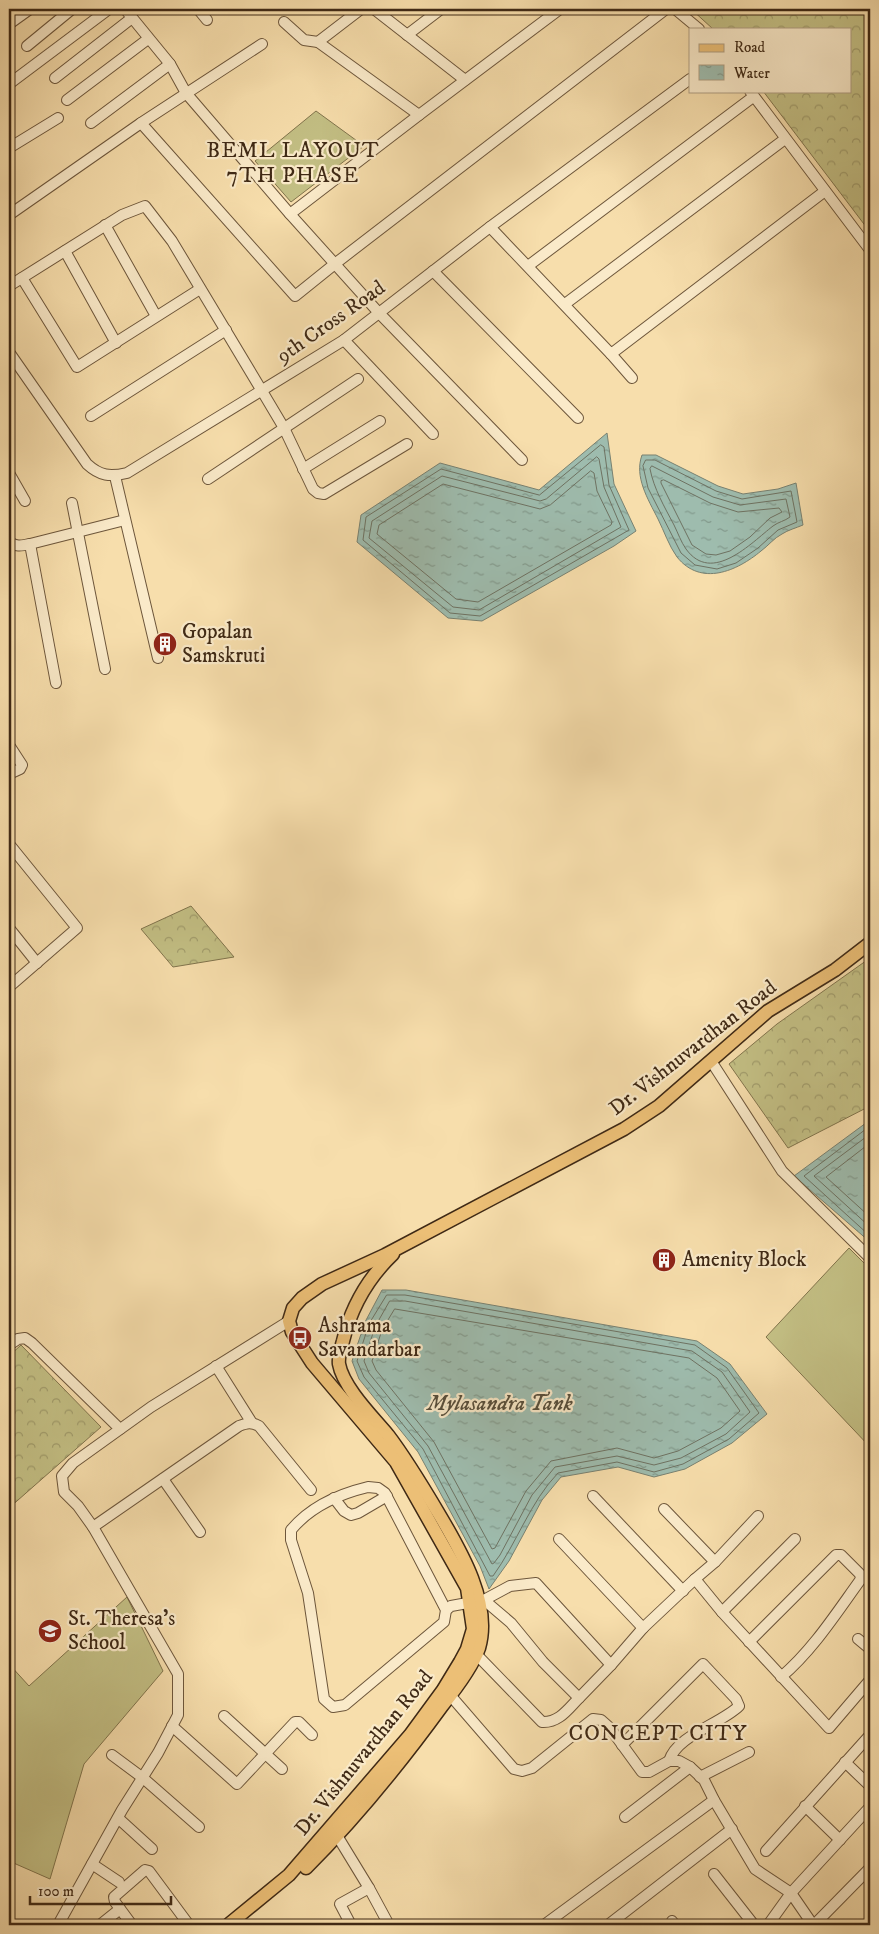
<svg xmlns="http://www.w3.org/2000/svg" width="879" height="1934" viewBox="0 0 879 1934" font-family="'IM FELL DW Pica',serif">
	<style>
		.grass { fill: #c3bf84; stroke: #81744c }
		.forest { fill: url(#forest-crowns); stroke: #81744c }
		.water { fill: url(#water-ripples); stroke: #788171 }
		.lines { fill: none; stroke-linecap: round; stroke-linejoin: round }
		.shore { stroke: #6e7262; stroke-width: 1 }
		.minor-casing { stroke: #6d563b; stroke-width: 12 }
		.major-casing { stroke: #3f2915; stroke-width: 15 }
		.minor { stroke: #faeac9; stroke-width: 10 }
		.major { stroke: #ecbf76; stroke-width: 12 }
		.labels { text-anchor: middle; dominant-baseline: central; stroke-width: 4.5; stroke-linejoin: round; paint-order: stroke }
		.street-label { font-size: 21px; fill: #3f2915; stroke: #faeac9 }
		.poi-label { font-size: 21px; fill: #3f2915; stroke: #faeac9; text-anchor: start }
		.neighbourhood-label { font-size: 22px; letter-spacing: 1px; fill: #3f2915; stroke: #faeac9 }
		.water-label { font-size: 22px; font-style: italic; fill: #574e3b; stroke: #faeac9 }
	</style>
	<defs>
		<pattern id="forest-crowns" width="20" height="18" patternUnits="userSpaceOnUse" patternTransform="scale(1.25)"><rect width="20" height="18" fill="#c3bf84"/><path d="M2 6a3 3 0 1 1 6 0M12 15a3 3 0 1 1 6 0" fill="none" stroke="#a09b6b"/></pattern>
		<pattern id="water-ripples" width="26" height="14" patternUnits="userSpaceOnUse" patternTransform="scale(1.25)"><rect width="26" height="14" fill="#9ebcae"/><path d="M2 4q2-2 4 0t4 0M15 11q2-2 4 0t4 0" fill="none" stroke="#82998c"/></pattern>
	</defs>
	<rect width="100%" height="100%" fill="#f7deac"/>
	<filter id="stains"><feTurbulence type="fractalNoise" baseFrequency=".004" numOctaves="4"/><feColorMatrix values="0 0 0 0 .2 0 0 0 0 .09 0 0 0 0 .02 0 0 0 .5 -.17"/></filter>
	<radialGradient id="worn" r=".72"><stop offset=".6" stop-color="#630" stop-opacity="0"/><stop offset="1" stop-color="#630" stop-opacity=".3"/></radialGradient>
	<g class="grass">
		<polygon points="316,111 364,146 291,202 255,161"/>
		<polygon points="849,1248 870,1269 870,1447 766,1337"/>
		<polygon points="127,1597 163,1671 84,1764 50,1879 9,1861 9,1664 29,1686"/>
	</g>
	<g class="forest">
		<polygon points="691,9 870,9 870,232 763,91 850,91 850,29 713,29"/>
		<polygon points="191,906 234,957 173,967 141,929"/>
		<polygon points="870,958 870,1106 788,1148 729,1064 777,1024"/>
		<polygon points="21,1345 101,1427 9,1508 9,1356"/>
	</g>
	<g class="water">
		<polygon points="607,433 614,484 636,531 614,546 482,621 448,618 357,542 361,515 440,463 539,490"/>
		<path d="M642,455h14l62,31 25,8 35,-5 18,-6 7,42c-7,3 -15,5 -21,9 -8,4 -14,12 -21,17 -24,20 -60,36 -84,6 -8,-11 -13,-26 -19,-38 -10,-20 -24,-42 -16,-64z"/>
		<polygon points="870,1120 870,1242 794,1176"/>
		<polygon points="382,1290 406,1290 697,1341 730,1364 767,1414 732,1443 685,1469 654,1477 618,1467 561,1477 542,1500 509,1561 489,1589 480,1566 418,1452 359,1379 352,1361 365,1322"/>
	</g>
	<g class="lines">
		<g class="shore">
			<polygon points="601,445 604,447 609,485 629,530 480,616 450,613 363,540 366,517 441,469 539,495"/>
			<polygon points="597,457 599,459 604,487 621,527 479,610 453,607 369,538 372,521 442,476 540,501 546,499"/>
			<polygon points="646,460 655,460 716,491 742,499 791,491 797,522 778,530 758,548 736,563 717,569 695,565 681,553 648,488 643,466"/>
			<path d="M652,466l61,31 27,8 46,-6 4,18c-5,4 -12,5 -17,9 -22,17 -61,59 -87,23 -5,-7 -8,-16 -12,-24 -10,-19 -20,-36 -24,-56z"/>
			<polygon points="591,471 594,473 597,491 612,522 611,525 478,602 456,599 377,534 379,525 443,484 540,509 550,505"/>
			<polygon points="664,480 710,503 738,512 779,508 782,512 770,518 750,537 730,551 716,555 706,554 692,545 661,483 661,481"/>
			<polyline points="870,1126 804,1176 870,1236"/>
			<polyline points="870,1134 814,1176 870,1227"/>
			<polyline points="870,1143 826,1177 870,1217"/>
			<path d="M387,1295h18l290,50 32,23 32,45 -30,26 -46,25 -29,8 -37,-10 -59,11c-28,29 -41,70 -65,103h-3l-67,-127 -59,-72 -7,-16 12,-37z"/>
			<polygon points="390,1301 405,1301 692,1351 722,1372 750,1412 726,1434 681,1458 654,1465 617,1456 555,1467 532,1495 500,1555 494,1563 492,1564 428,1446 369,1373 364,1361 375,1327"/>
			<polygon points="395,1309 689,1358 717,1378 740,1411 721,1428 678,1451 654,1458 617,1448 551,1461 526,1491 495,1548 492,1549 434,1442 376,1370 372,1361 382,1330"/>
		</g>
		<g class="minor-casing">
			<g id="minor">
				<polyline points="125,9 170,64 186,93 290,214 379,313 522,460"/>
				<polyline points="198,9 207,20"/>
				<polyline points="361,9 318,42 419,115 560,9"/>
				<polyline points="374,9 465,80"/>
				<polyline points="675,9 699,29"/>
				<polyline points="284,22 304,40 318,42"/>
				<polyline points="9,24 30,9"/>
				<polyline points="407,35 441,9"/>
				<polyline points="27,46 72,9"/>
				<polyline points="55,78 132,18"/>
				<polyline points="9,84 109,9"/>
				<polyline points="750,91 870,250"/>
				<polyline points="67,100 148,39"/>
				<polyline points="91,123 170,64"/>
				<polyline points="141,123 295,296 336,263 666,9"/>
				<polyline points="9,148 58,118"/>
				<polyline points="290,214 419,115"/>
				<polyline points="9,215 141,123 262,44"/>
				<polyline points="105,225 156,316"/>
				<polyline points="490,227 611,354 825,191"/>
				<polyline points="65,251 116,343"/>
				<polyline points="528,266 753,97"/>
				<polyline points="433,271 578,418"/>
				<polyline points="22,278 77,367 200,289"/>
				<polyline points="9,286 122,215 145,206 172,241 262,391 284,428 313,489 318,493 324,494 407,444"/>
				<polyline points="565,304 785,139"/>
				<polyline points="344,340 433,434"/>
				<path d="M9,352l78,112c13,12 23,13 40,9l217,-133 146,-113 200,-148"/>
				<polyline points="611,354 632,378"/>
				<polyline points="91,416 226,330"/>
				<polyline points="303,469 380,421"/>
				<polyline points="9,473 25,501"/>
				<polyline points="115,476 158,658"/>
				<polyline points="208,479 358,379"/>
				<polyline points="72,503 105,669"/>
				<path d="M9,541c6,6 12,5 21,3l95,-24"/>
				<polyline points="30,544 56,683"/>
				<polyline points="9,745 22,765 20,769 9,774"/>
				<polyline points="9,844 77,928 9,987"/>
				<polyline points="9,928 37,963"/>
				<polyline points="711,1061 782,1171 870,1258"/>
				<polyline points="9,1345 18,1339 25,1338 32,1343 120,1429"/>
				<polyline points="216,1366 252,1423"/>
				<polyline points="163,1479 200,1532"/>
				<path d="M368,1487l10,1 7,5 61,117 -2,12 -99,83 -12,2 -9,-8 -16,-106 -17,-53v-10c19,-23 48,-36 77,-43z"/>
				<polyline points="593,1496 683,1591"/>
				<polyline points="334,1498 344,1511 351,1515 358,1513 387,1496"/>
				<polyline points="664,1509 715,1562"/>
				<path d="M93,1527l146,-101c8,-3 12,-4 20,0l52,64"/>
				<polyline points="559,1539 643,1628"/>
				<polyline points="695,1579 722,1612 829,1728 870,1680"/>
				<polyline points="484,1600 510,1586 536,1583 611,1665"/>
				<polyline points="446,1610 451,1606 484,1600 511,1623 543,1662 579,1698 611,1665 643,1628 695,1579 715,1562 758,1516"/>
				<polyline points="722,1612 795,1539"/>
				<polyline points="858,1639 870,1649"/>
				<path d="M749,1642l87,-87h5l19,19 1,5c-24,33 -48,71 -80,98"/>
				<path d="M476,1654l66,68c17,1 26,-13 37,-24"/>
				<polyline points="450,1695 514,1769 522,1771 532,1768 593,1719 601,1720 610,1728 642,1772 649,1772 669,1761 679,1761 690,1767 704,1780 714,1800 755,1869 791,1893 813,1925"/>
				<polyline points="224,1716 282,1769"/>
				<polyline points="172,1726 237,1784 295,1722 299,1722 312,1735"/>
				<path d="M622,1745l81,-81 33,35 3,7c-18,18 -62,29 -70,55"/>
				<polyline points="112,1755 143,1778 199,1827"/>
				<polyline points="845,1762 870,1786"/>
				<polyline points="700,1777 749,1752"/>
				<polyline points="805,1806 840,1840"/>
				<polyline points="625,1817 690,1767"/>
				<polyline points="118,1818 152,1849"/>
				<polyline points="333,1829 369,1888 389,1925"/>
				<polyline points="766,1851 870,1735"/>
				<polyline points="92,1864 119,1882"/>
				<polyline points="714,1874 754,1925"/>
				<polyline points="672,1921 675,1925"/>
				<polyline points="58,1925 122,1810 158,1753 178,1715 178,1674 93,1527 78,1506 64,1492 62,1476 73,1463 151,1407 289,1321"/>
				<polyline points="100,1925 120,1909"/>
				<polyline points="132,1925 115,1902 114,1897 145,1870 149,1871 189,1925"/>
				<polyline points="351,1925 340,1904 369,1888"/>
				<polyline points="544,1925 714,1800"/>
				<polyline points="608,1925 732,1829"/>
				<polyline points="768,1925 791,1893 870,1807"/>
				<polyline points="814,1925 870,1868"/>
			</g>
		</g>
		<g class="major-casing">
			<g id="major">
				<path d="M306,1868c49,-49 96,-107 136,-162 12,-15 31,-40 37,-58 13,-44 -18,-97 -40,-134 -16,-27 -32,-54 -51,-79 -15,-18 -45,-48 -49,-71 -1,-7 2,-16 4,-23 8,-33 25,-63 50,-87"/>
				<polyline points="228,1925 289,1875 410,1735 443,1690 460,1662 467,1649 473,1629 467,1588 396,1462 312,1363 292,1332 289,1321 293,1308 302,1298 322,1284 385,1255 624,1129 659,1106 768,1011 835,970 870,943"/>
			</g>
		</g>
		<use href="#minor" class="minor"/>
		<use href="#major" class="major"/>
	</g>
	<defs>
		<g id="building-disc" transform="scale(1.25)"><circle r="9.5" fill="#8f2418" stroke="#faeac9"/><path d="M-4-6H4V6H1V3H-1V6H-4ZM-2.5-4.3h1.7v1.8h-1.7ZM.8-4.3h1.7v1.8H.8ZM-2.5-1h1.7V.8h-1.7ZM.8-1h1.7V.8H.8Z" fill="#fff"/></g>
		<g id="bus-disc" transform="scale(1.25)"><circle r="9.5" fill="#8f2418" stroke="#faeac9"/><path d="M-5-6H5V4H4V6H2V4H-2V6H-4V4H-5ZM-3.5-4V0h7V-4ZM-3.5 1.2v1.5H-2V1.2ZM2 1.2v1.5H3.5V1.2Z" fill="#fff"/></g>
		<g id="school-disc" transform="scale(1.25)"><circle r="9.5" fill="#8f2418" stroke="#faeac9"/><path d="M0-5L7-2L0 1L-7-2ZM-4 1L0 2.5L4 1V4Q0 6-4 4Z" fill="#fff"/></g>
	</defs>
	<g fill-rule="evenodd">
		<use href="#building-disc" x="165" y="644"/>
		<use href="#building-disc" x="664" y="1260"/>
		<use href="#bus-disc" x="300" y="1338"/>
		<use href="#school-disc" x="50" y="1631"/>
	</g>
	<g class="labels">
		<g class="street-label">
			<text transform="translate(331 322) rotate(-35)">9th Cross Road</text>
			<text transform="translate(693 1048) rotate(-38)">Dr. Vishnuvardhan Road</text>
			<text transform="translate(364 1753) rotate(-51)">Dr. Vishnuvardhan Road</text>
		</g>
		<g class="poi-label">
			<text x="182" y="632">Gopalan<tspan x="182" dy="24">Samskruti</tspan></text>
			<text x="682" y="1260">Amenity Block</text>
			<text x="318" y="1326">Ashrama<tspan x="318" dy="24">Savandarbar</tspan></text>
			<text x="68" y="1619">St. Theresa's<tspan x="68" dy="24">School</tspan></text>
		</g>
		<g class="neighbourhood-label">
			<text x="293" y="150">BEML LAYOUT<tspan x="293" dy="25">7TH PHASE</tspan></text>
			<text x="658" y="1733">CONCEPT CITY</text>
		</g>
		<g class="water-label">
			<text x="500" y="1403">Mylasandra Tank</text>
		</g>
	</g>
	<rect width="879" height="1934" fill="none" stroke="#f7deac" stroke-width="30"/>
	<rect x="10" y="10" width="859" height="1914" fill="none" stroke="#3f2915" stroke-width="2.5"/>
	<rect x="15" y="15" width="849" height="1904" fill="none" stroke="#3f2915"/>
	<rect x="689" y="28" width="162" height="65" fill="#faeac9" stroke="#af9d81"/>
	<rect x="699" y="44" width="25" height="8" fill="#ecbf76" stroke="#af9d81"/>
	<text x="734" y="52" font-size="15" fill="#3f2915">Road</text>
	<rect x="699" y="65" width="25" height="15" fill="url(#water-ripples)" stroke="#af9d81"/>
	<text x="734" y="78" font-size="15" fill="#3f2915">Water</text>
	<path d="M30 1896v8h141v-8" fill="none" stroke="#3f2915" stroke-width="2.5"/>
	<text x="38" y="1896" font-size="15" fill="#3f2915" stroke="#faeac9" stroke-width="4" paint-order="stroke">100 m</text>
	<rect width="100%" height="100%" filter="url(#stains)"/>
	<rect width="100%" height="100%" fill="url(#worn)"/>
</svg>
